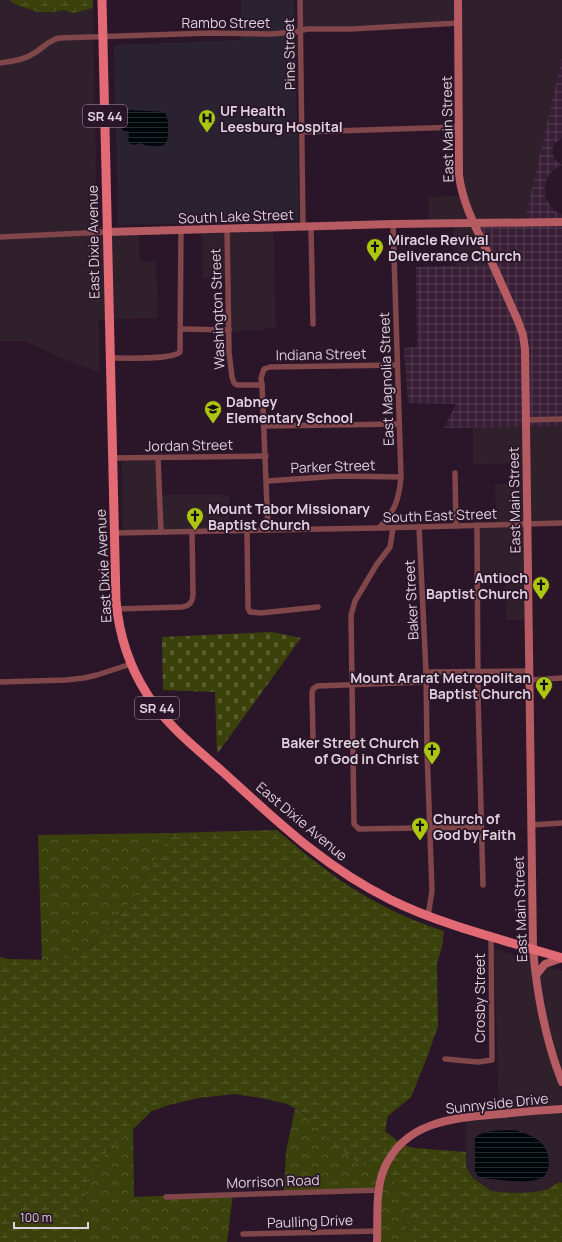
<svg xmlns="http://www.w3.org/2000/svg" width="562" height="1242" viewBox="0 0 562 1242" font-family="Manrope,sans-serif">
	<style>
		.commercial { fill: #2f202c; fill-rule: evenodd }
		.industrial { fill: url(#industrial-grid) }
		.medical { fill: #2a2231 }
		.forest { fill: url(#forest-crowns) }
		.wetland { fill: url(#wetland-marsh) }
		.cemetery { fill: url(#cemetery-stones) }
		.water { fill: url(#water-rules) }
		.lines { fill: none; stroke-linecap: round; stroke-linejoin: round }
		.street { stroke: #80464a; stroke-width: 5.5 }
		.secondary { stroke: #b75b62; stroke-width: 8 }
		.primary { stroke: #e26a74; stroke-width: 9 }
		.labels { text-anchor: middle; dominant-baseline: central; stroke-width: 3.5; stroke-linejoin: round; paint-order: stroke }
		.shield { fill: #2b1629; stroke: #a999a7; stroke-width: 1 }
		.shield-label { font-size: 13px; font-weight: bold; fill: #dfd1dd }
		.street-label { font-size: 14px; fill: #dfd1dd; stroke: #2b1629 }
		.poi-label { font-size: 14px; font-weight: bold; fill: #dfd1dd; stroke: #2b1629; text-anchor: start }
	</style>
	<defs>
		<pattern id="industrial-grid" width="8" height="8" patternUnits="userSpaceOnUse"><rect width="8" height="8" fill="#381f36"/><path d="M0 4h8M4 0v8" fill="none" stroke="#543e53"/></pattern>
		<pattern id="forest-crowns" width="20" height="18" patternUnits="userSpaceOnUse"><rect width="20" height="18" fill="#3b410b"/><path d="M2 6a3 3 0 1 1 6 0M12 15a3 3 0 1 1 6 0" fill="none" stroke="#575b2e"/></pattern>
		<pattern id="wetland-marsh" width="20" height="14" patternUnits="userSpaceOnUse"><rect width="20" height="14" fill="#3b410b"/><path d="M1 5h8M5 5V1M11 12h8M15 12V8" fill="none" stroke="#575b2e"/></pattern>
		<pattern id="cemetery-stones" width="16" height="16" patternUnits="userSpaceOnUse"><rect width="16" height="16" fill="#3b410b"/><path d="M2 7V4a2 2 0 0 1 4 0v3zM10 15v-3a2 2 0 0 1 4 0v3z" fill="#575b2e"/></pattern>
		<pattern id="water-rules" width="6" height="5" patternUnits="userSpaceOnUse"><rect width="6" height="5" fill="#00070a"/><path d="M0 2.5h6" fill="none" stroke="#252a2d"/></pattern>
	</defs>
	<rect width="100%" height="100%" fill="#2b1629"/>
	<g class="commercial">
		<polygon points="0,0 10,0 12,2 20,6 37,12 53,12 63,10 73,13 93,8 97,227 104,227 106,320 99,320 100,372 63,359 25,341 0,341"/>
		<polygon points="301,0 455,0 456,23 302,27"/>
		<polygon points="461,0 562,0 562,58 525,220 476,220 466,195 462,175"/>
		<polygon points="460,196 470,220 429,220 428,197"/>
		<polygon points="453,225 472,225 490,265 455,266"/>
		<polygon points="273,230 276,327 260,330 230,332 229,277 203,278 202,232"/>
		<polygon points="139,234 140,262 156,261 158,318 112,319 110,235"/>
		<polygon points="562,426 562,523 530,524 529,427"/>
		<polygon points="523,427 526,620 506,620 505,573 479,574 478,525 496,525 495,484 520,483 520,463 473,464 473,428"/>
		<polygon points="159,460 161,495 229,495 229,528 123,532 122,461"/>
		<polygon points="494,948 532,961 532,976 554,1069 562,1090 562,1107 499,1112"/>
		<polygon points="547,966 562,971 562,1074 548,1028 539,976"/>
		<path d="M562,1112v71l-4,-1 -12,8 -12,2 -21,1 -22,-2 -18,-13 -7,-11 -1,-47zM513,1130l7,1 -15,50 -8,-2 -22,-41 4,-4 6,-2z"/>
	</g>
	<g class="industrial">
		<polygon points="562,58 562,138 554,144 552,152 555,160 562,165 553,170 547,178 545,187 545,196 549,204 555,211 562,214 562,219 525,220"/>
		<polygon points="562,224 562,426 529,427 528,349 478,225"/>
		<polygon points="490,265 520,335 522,349 523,427 444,428 456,404 408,403 404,348 417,347 416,267"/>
	</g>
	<polygon class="medical" points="241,0 294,0 299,221 118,225 114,45 241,40"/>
	<g class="forest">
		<polygon points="172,833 131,901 104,933 86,951 54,960 42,960 38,835"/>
		<polygon points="295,1109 310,1117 327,1139 381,1170 376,1191 284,1191 286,1151"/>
		<polygon points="133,1129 134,1197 233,1193 227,1242 76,1242 81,1229 82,1208 90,1180 99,1162 108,1150"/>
		<polygon points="386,1173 403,1192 407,1215 406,1242 380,1242 381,1196"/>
	</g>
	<g class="wetland">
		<polygon points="10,0 93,0 93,8 73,13 63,10 53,12 37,12 20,6 11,2"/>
		<path d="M277,830c16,13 31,27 48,39 35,27 77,49 119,62l-2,16 -5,16 1,63 -10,29 -17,42 -23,19 -3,15 14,11 -18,28 -21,-6 -33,-25 -17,-22 -23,-13 -25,-6 -28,-4 -36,4 -29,7 -17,6 -25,24 -19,15 -9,12 -9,18 -4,13 -4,15 -1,21 -5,13h-76v-285l8,2 46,1 32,-9 18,-18 27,-32 41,-68z"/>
		<polygon points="403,1145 414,1148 466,1152 466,1167 473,1178 491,1191 513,1193 534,1192 546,1190 559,1182 562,1183 562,1242 406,1242 407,1215 403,1192 386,1173 393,1158"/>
	</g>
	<polygon class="cemetery" points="272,632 301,638 217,754 215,692 163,690 162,637"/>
	<g class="water">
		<path d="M130,110l34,2c4,5 4,9 4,15 0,13 1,20 -14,19 -5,0 -9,0 -13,-3l-7,2 -5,-2 -1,-4 1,-3 -1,-5h-5c-5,-9 -2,-15 7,-21z"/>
		<path d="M513,1130c10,2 23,6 30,15 7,8 9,28 -2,33 -14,7 -43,1 -59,0l-4,-2 -3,-4v-34c9,-9 26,-7 38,-8z"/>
	</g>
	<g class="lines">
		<g class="street">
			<polyline points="300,0 303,227"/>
			<path d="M0,63c13,-2 25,-3 36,-11 8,-5 14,-13 24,-14l150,-5 61,1 24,-2 12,-3h44l108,-6"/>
			<polyline points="302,132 460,127"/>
			<polyline points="311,227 313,324"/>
			<polyline points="227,229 229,352 232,377 234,383 237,385 262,385"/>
			<polyline points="0,237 107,232"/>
			<polyline points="181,329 229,330"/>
			<path d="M110,358c14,0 62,2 70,-6l1,-122"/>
			<polyline points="526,420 562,419"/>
			<polyline points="264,426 399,424"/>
			<polyline points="113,458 266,456"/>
			<polyline points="158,458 161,532"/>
			<polyline points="455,473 456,526"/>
			<polyline points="267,481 339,476 401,477"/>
			<polyline points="477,525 478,696 483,885"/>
			<polyline points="419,527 426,672 427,750 432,891 428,916"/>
			<path d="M379,528c16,-17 20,-28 22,-51l-8,-253"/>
			<polyline points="393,528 390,547 377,564 355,601 351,615 354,824 359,829 481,827"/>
			<polyline points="247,530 248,608 250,612 261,613 318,607"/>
			<polyline points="268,530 262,385 261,378 264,369 270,367 397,365"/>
			<polyline points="114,533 379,528 562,523"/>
			<path d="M116,609l66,-2c8,-1 11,-5 11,-14l-1,-61"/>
			<polyline points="426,672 529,671"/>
			<polyline points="530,680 562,678"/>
			<polyline points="0,682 66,680 84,678 97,675 131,664"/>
			<polyline points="313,737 312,693 313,689 317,686 427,682"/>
			<polyline points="531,825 562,823"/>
			<polyline points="445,1059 478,1062 492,1060 491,936"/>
			<polyline points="166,1197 380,1190"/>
			<polyline points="243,1234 378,1231"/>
		</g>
		<g class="secondary">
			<path d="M458,0l1,175c3,26 15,49 26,72 11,25 22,49 33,74l5,14 2,14 8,600c4,46 12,90 29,133"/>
			<polyline points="107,232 393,224 562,222"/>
			<polyline points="536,975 545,964 562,958"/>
			<path d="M377,1242c1,-23 -2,-51 7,-73 21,-49 71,-51 117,-55 20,-2 41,-4 61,-5"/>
		</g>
		<path class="primary" d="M102,0l14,601c3,33 13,65 31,93 19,31 49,54 76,78 54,49 101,95 168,128 53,26 114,40 171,58"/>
	</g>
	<defs>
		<g id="hospital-pin" transform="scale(0.9)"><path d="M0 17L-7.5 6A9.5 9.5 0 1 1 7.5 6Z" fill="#adc610" stroke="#2b1629"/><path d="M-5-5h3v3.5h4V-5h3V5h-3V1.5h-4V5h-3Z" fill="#111"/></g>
		<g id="church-pin" transform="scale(0.9)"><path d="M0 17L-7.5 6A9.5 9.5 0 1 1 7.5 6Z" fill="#adc610" stroke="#2b1629"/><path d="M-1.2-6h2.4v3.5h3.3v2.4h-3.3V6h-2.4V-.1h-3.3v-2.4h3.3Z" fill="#111"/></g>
		<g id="school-pin" transform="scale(0.9)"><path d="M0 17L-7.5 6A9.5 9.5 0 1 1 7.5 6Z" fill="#adc610" stroke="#2b1629"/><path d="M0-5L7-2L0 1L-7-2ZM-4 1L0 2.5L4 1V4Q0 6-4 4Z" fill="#111"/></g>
	</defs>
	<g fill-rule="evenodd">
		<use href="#hospital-pin" x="207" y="118"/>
		<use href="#church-pin" x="375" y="247"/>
		<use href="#school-pin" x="213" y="409"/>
		<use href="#church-pin" x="195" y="516"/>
		<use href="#church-pin" x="541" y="585"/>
		<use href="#church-pin" x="544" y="685"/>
		<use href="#church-pin" x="432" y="750"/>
		<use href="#church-pin" x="420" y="826"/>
	</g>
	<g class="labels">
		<g class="shield">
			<rect x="83" y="105" width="44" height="22" rx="3"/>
			<rect x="135" y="697" width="44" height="22" rx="3"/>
		</g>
		<g class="shield-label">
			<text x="105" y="116">SR 44</text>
			<text x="157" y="708">SR 44</text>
		</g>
		<g class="street-label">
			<text x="226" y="22">Rambo Street</text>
			<text transform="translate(289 54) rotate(-91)">Pine Street</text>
			<text transform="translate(447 129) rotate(-91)">East Main Street</text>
			<text transform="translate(236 216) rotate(-2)">South Lake Street</text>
			<text transform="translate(93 242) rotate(-91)">East Dixie Avenue</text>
			<text transform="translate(217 309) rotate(-92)">Washington Street</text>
			<text transform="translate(321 354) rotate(-1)">Indiana Street</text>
			<text transform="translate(386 379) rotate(-92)">East Magnolia Street</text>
			<text transform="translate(189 445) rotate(-1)">Jordan Street</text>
			<text transform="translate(333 466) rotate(-2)">Parker Street</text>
			<text transform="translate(514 500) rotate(-91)">East Main Street</text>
			<text transform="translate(440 515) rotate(-2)">South East Street</text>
			<text transform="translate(103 566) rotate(-93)">East Dixie Avenue</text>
			<text transform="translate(411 600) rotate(-93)">Baker Street</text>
			<text transform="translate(302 821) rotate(40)">East Dixie Avenue</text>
			<text transform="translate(520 909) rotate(-92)">East Main Street</text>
			<text transform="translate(479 998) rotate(-90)">Crosby Street</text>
			<text transform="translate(497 1103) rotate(-6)">Sunnyside Drive</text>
			<text transform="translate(273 1181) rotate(-2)">Morrison Road</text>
			<text transform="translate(310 1221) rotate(-2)">Paulling Drive</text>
		</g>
		<g class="poi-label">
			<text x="220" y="110">UF Health<tspan x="220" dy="16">Leesburg Hospital</tspan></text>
			<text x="388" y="239">Miracle Revival<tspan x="388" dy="16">Deliverance Church</tspan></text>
			<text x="226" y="401">Dabney<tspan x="226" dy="16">Elementary School</tspan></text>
			<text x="208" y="508">Mount Tabor Missionary<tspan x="208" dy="16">Baptist Church</tspan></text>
			<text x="528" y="577" text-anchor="end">Antioch<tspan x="528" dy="16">Baptist Church</tspan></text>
			<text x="531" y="677" text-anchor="end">Mount Ararat Metropolitan<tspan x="531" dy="16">Baptist Church</tspan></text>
			<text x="419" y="742" text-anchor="end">Baker Street Church<tspan x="419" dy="16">of God in Christ</tspan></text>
			<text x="433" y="818">Church of<tspan x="433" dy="16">God by Faith</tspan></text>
		</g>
	</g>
	<path d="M14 1222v6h74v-6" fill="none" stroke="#dfd1dd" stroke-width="2"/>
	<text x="20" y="1222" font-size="12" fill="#dfd1dd" stroke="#2b1629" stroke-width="3" paint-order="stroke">100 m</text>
</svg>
